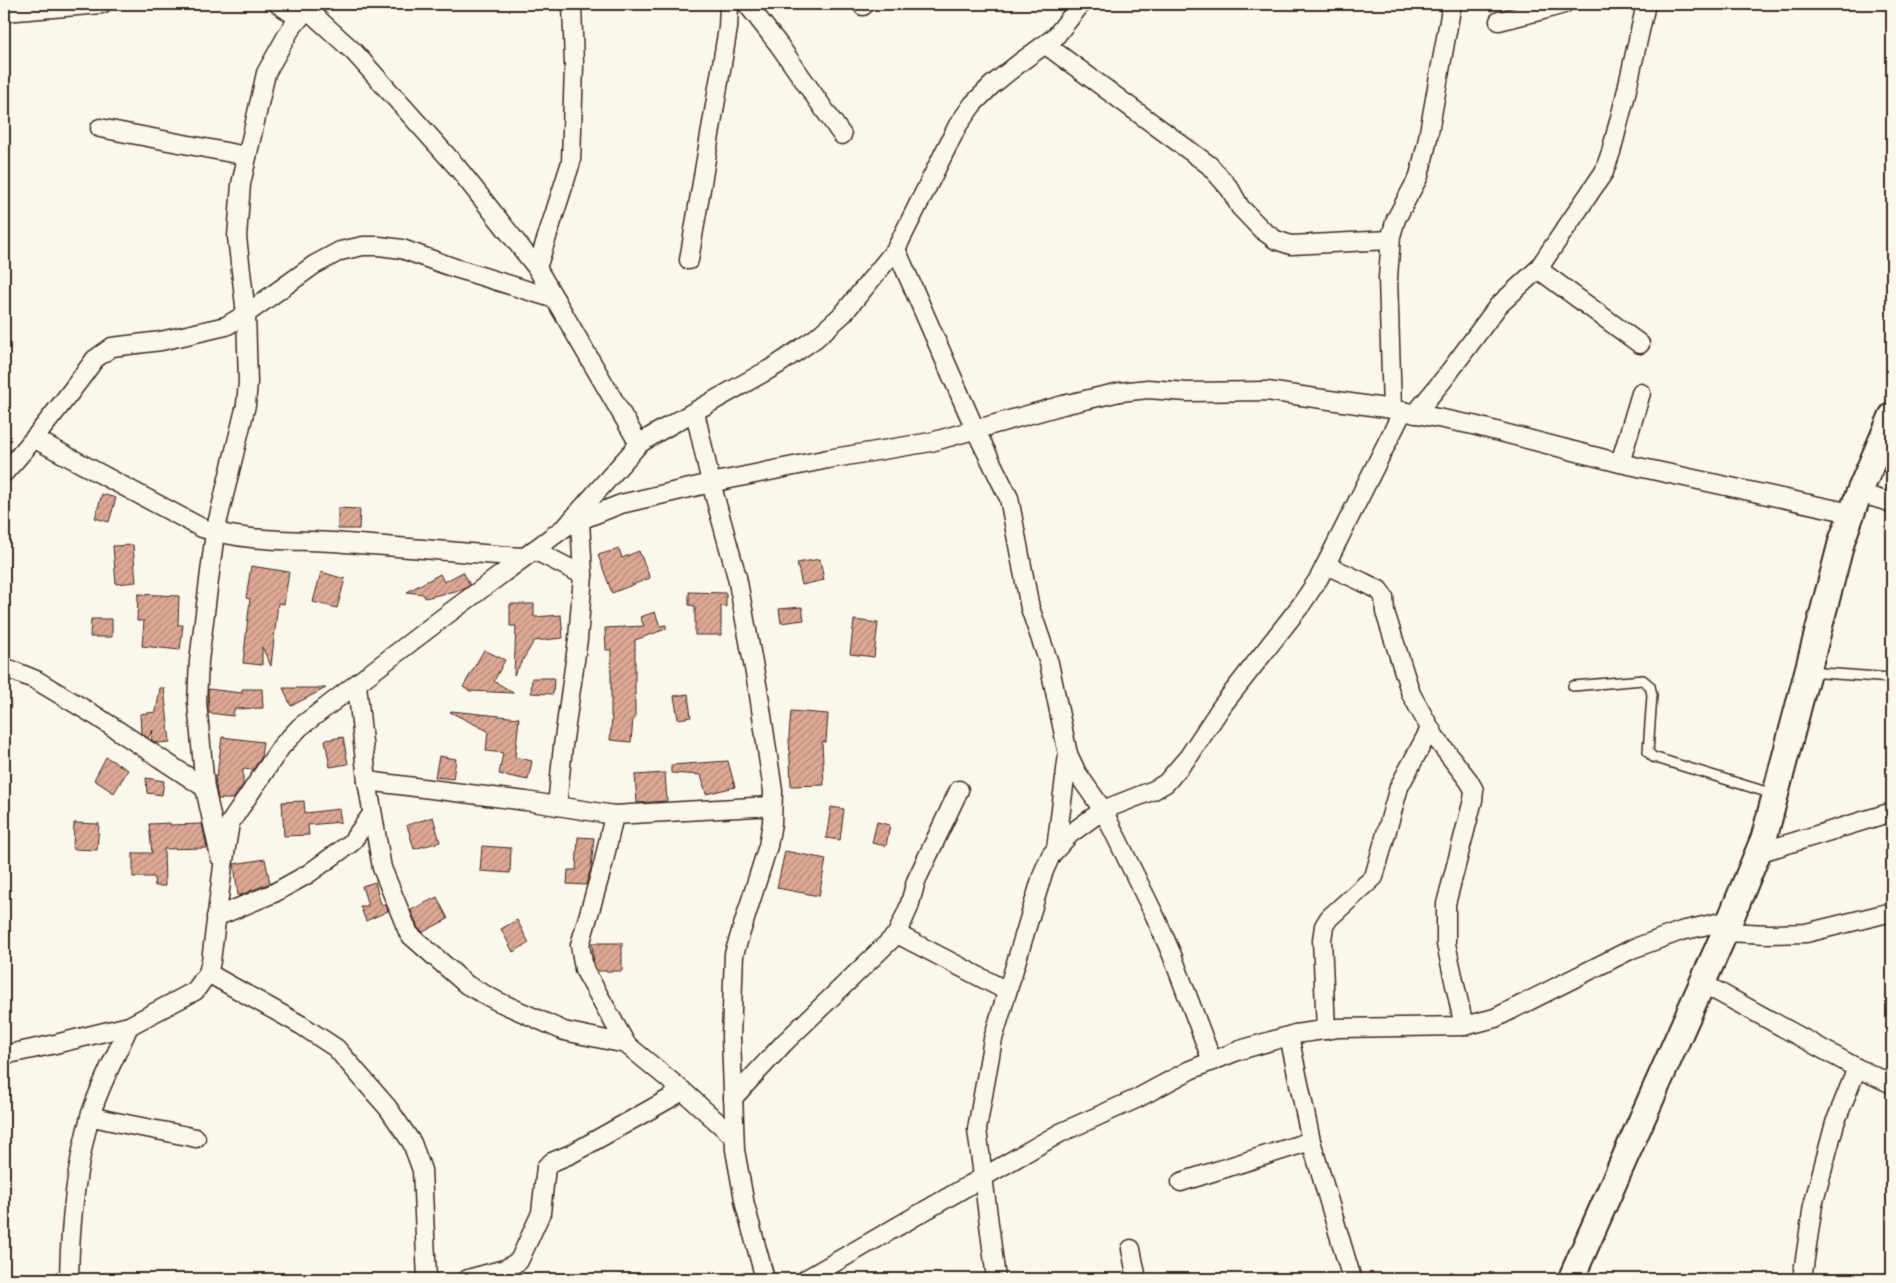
<svg xmlns="http://www.w3.org/2000/svg" width="1896" height="1283" viewBox="0 0 1896 1283" font-family="'Playpen Sans',sans-serif">
	<style>
		.building { fill: url(#building-hatch); stroke: #3b2a1e }
		.lines { fill: none; stroke-linecap: round; stroke-linejoin: round }
		.lane-casing { stroke: #3b2a1e; stroke-width: 12 }
		.street-casing { stroke: #3b2a1e; stroke-width: 21 }
		.secondary-casing { stroke: #3b2a1e; stroke-width: 29 }
		.lane { stroke: #fbf7ec; stroke-width: 9 }
		.street { stroke: #fbf7ec; stroke-width: 18 }
		.secondary { stroke: #fbf7ec; stroke-width: 25 }
	</style>
	<defs>
		<pattern id="building-hatch" width="6" height="6" patternUnits="userSpaceOnUse" patternTransform="scale(1.25)"><rect width="6" height="6" fill="#dea895"/><path d="M-1 1l2-2M0 6l6-6M5 7l2-2" fill="none" stroke="#b58979"/></pattern>
	</defs>
	<rect width="100%" height="100%" fill="#fbf7ec"/>
	<filter id="ink" filterUnits="userSpaceOnUse"><feTurbulence type="fractalNoise" baseFrequency=".02" numOctaves="2"/><feDisplacementMap in="SourceGraphic" scale="10" xChannelSelector="R" yChannelSelector="G"/><feConvolveMatrix kernelMatrix="1 2 1 2 8 2 1 2 1" color-interpolation-filters="sRGB"/></filter>
	<g filter="url(#ink)">
		<g class="building">
			<polygon points="102,494 116,498 109,522 95,518"/>
			<polygon points="338,508 360,509 359,529 338,529"/>
			<polygon points="133,545 136,582 116,584 113,546"/>
			<polygon points="619,549 622,558 639,551 650,578 612,593 598,555"/>
			<polygon points="820,559 824,580 802,585 797,563"/>
			<polygon points="251,566 289,572 284,604 278,603 271,666 262,647 262,665 243,663 250,599 246,598"/>
			<polygon points="321,572 345,579 337,608 313,602"/>
			<polygon points="463,572 470,585 464,589 425,598 423,594 407,592 440,574 444,582"/>
			<polygon points="689,592 726,593 726,607 721,606 721,635 695,635 695,606 689,605"/>
			<polygon points="138,594 179,596 178,625 183,625 180,650 142,646 144,621 137,621"/>
			<polygon points="510,604 534,604 534,617 561,615 563,638 534,641 514,675 516,626 510,626"/>
			<polygon points="802,607 804,620 781,623 779,609"/>
			<polygon points="655,612 660,626 666,625 666,629 635,640 635,719 633,719 631,742 610,740 612,717 611,717 611,650 606,650 605,628 644,626 640,617"/>
			<polygon points="91,619 112,619 112,637 90,637"/>
			<polygon points="854,620 878,623 874,657 850,654"/>
			<polygon points="484,650 505,660 494,681 514,693 470,691 463,687"/>
			<polygon points="532,678 554,678 553,694 531,693"/>
			<polygon points="160,688 164,688 170,742 157,743 151,740 153,730 148,738 141,733 140,714 156,712"/>
			<polygon points="283,688 326,688 291,706"/>
			<polygon points="208,689 242,693 242,689 262,689 263,708 234,709 233,716 209,713"/>
			<polygon points="688,694 691,717 678,719 674,696"/>
			<polygon points="451,711 519,718 515,757 532,761 528,780 499,774 503,753 486,751 488,731 450,712"/>
			<polygon points="791,711 828,714 826,742 822,742 824,785 791,786 789,736"/>
			<polygon points="222,737 263,742 261,758 253,770 243,769 243,785 233,799 218,799 216,786 215,776 217,776"/>
			<polygon points="343,737 348,764 330,767 325,740"/>
			<polygon points="439,756 456,759 453,779 435,777"/>
			<polygon points="106,757 128,770 114,793 94,780"/>
			<polygon points="728,761 735,787 706,794 701,775 671,773 671,765"/>
			<polygon points="665,773 667,801 637,803 635,775"/>
			<polygon points="146,778 164,781 162,795 147,793"/>
			<polygon points="304,801 305,813 339,809 341,822 308,825 309,835 284,836 282,802"/>
			<polygon points="831,807 844,809 840,840 826,838"/>
			<polygon points="433,817 440,842 414,849 407,825"/>
			<polygon points="877,822 890,825 886,846 872,843"/>
			<polygon points="74,823 99,824 97,850 73,849"/>
			<polygon points="170,823 170,825 202,824 207,848 164,849 165,886 155,886 154,877 133,877 133,853 152,853 149,824"/>
			<polygon points="578,837 594,838 591,868 586,885 567,884 568,870 576,870"/>
			<polygon points="482,846 511,848 510,873 480,871"/>
			<polygon points="785,851 826,859 819,896 777,888"/>
			<polygon points="265,859 270,883 238,896 234,864"/>
			<polygon points="375,882 380,901 382,905 386,905 388,911 366,921 360,906 368,906 362,886"/>
			<polygon points="437,897 448,919 423,932 418,928 411,910"/>
			<polygon points="517,920 529,943 513,952 501,929"/>
			<polygon points="592,943 622,943 622,971 597,971 594,965"/>
		</g>
		<g class="lines">
			<g class="lane-casing">
				<g id="lane">
					<polyline points="1808,672 1892,678"/>
					<polyline points="1573,686 1643,680 1650,686 1652,695 1648,752 1653,757 1773,794"/>
				</g>
			</g>
			<g class="street-casing">
				<g id="street">
					<polyline points="278,4 299,18"/>
					<polyline points="747,4 779,45 842,135"/>
					<polyline points="863,6 863,4"/>
					<polyline points="307,9 354,52 457,167 537,268 639,444"/>
					<polyline points="4,12 102,4"/>
					<polyline points="1499,21 1543,10 1564,4"/>
					<polyline points="1046,45 1209,165 1230,189 1240,207 1262,230 1276,240 1291,245 1390,240"/>
					<polyline points="100,128 247,156"/>
					<polyline points="896,249 975,429 1009,498 1030,608 1049,663 1068,754 1077,773 1103,810 1155,916 1172,955 1212,1061"/>
					<polyline points="689,260 728,28 729,4"/>
					<polyline points="537,268 571,162 574,65 572,4"/>
					<polyline points="1538,269 1640,344"/>
					<polyline points="1392,409 1388,278 1391,236 1396,219 1419,176 1427,143 1452,4"/>
					<polyline points="695,412 711,483 737,577 759,695 773,791 772,823 768,846 734,954 731,1037 735,1150 745,1205 765,1279"/>
					<polyline points="1415,414 1444,379 1498,306 1538,269 1604,172 1611,152 1625,98 1646,4"/>
					<path d="M35,439l167,89c46,15 96,11 143,15 60,4 119,10 179,14"/>
					<polyline points="1620,463 1641,393"/>
					<path d="M4,473c33,-36 62,-74 91,-114l17,-12 49,-6 65,-15 20,-12 68,-49 26,-14 23,-5h16l23,3 50,18 103,32"/>
					<polyline points="1859,493 1892,503"/>
					<polyline points="570,522 639,444 658,432 777,365 816,338 843,314 896,249 958,125 973,104 992,85 1022,61 1055,37 1081,4"/>
					<polyline points="534,550 583,575"/>
					<polyline points="1326,565 1363,582 1379,590 1384,597 1385,612 1411,694 1435,737 1469,781 1474,790 1473,800 1446,904 1446,944 1464,1026"/>
					<polyline points="4,667 36,680 96,716 205,788"/>
					<polyline points="357,684 367,781 382,868 409,934 467,985 497,1001 564,1031 626,1044"/>
					<polyline points="367,781 526,801 614,815 772,806"/>
					<polyline points="557,806 563,746 578,639 583,575 580,521"/>
					<polyline points="614,815 603,865 580,945 584,969 626,1044 683,1091 734,1137"/>
					<polyline points="1056,849 1068,754"/>
					<polyline points="1758,853 1892,812"/>
					<polyline points="220,857 205,788 197,702 199,661 215,532 246,405 248,382 246,314 237,237 241,184 266,73 290,30 311,4"/>
					<polyline points="216,917 274,893 308,874 351,843 372,814"/>
					<polyline points="1725,932 1769,934 1806,933 1892,912"/>
					<polyline points="897,934 1007,991"/>
					<polyline points="208,973 301,1025 336,1048 388,1108 412,1143 422,1170 427,1279"/>
					<polyline points="1702,983 1857,1068 1892,1084"/>
					<polyline points="1326,1030 1322,940 1324,926 1329,918 1374,877 1399,787 1430,729"/>
					<polyline points="1289,1036 1311,1141 1352,1279"/>
					<polyline points="4,1055 51,1045 129,1026 195,991 208,973 211,961 223,866 230,823 281,747 300,727 445,616 568,525 621,504 711,483 828,459 931,442 1063,405 1120,392 1148,389 1187,392 1267,391 1392,409 1473,425 1620,463 1851,513"/>
					<polyline points="733,1098 784,1043 897,934 909,907 916,881 959,790"/>
					<path d="M90,1116c35,9 71,14 106,22"/>
					<polyline points="1181,1182 1311,1141"/>
					<polyline points="1131,1249 1137,1279"/>
					<path d="M69,1279c1,-55 6,-109 21,-162 9,-31 26,-61 39,-91"/>
					<polyline points="468,1279 505,1269 519,1261 541,1213 546,1167 552,1162 571,1154 683,1091"/>
					<polyline points="806,1279 1060,1133 1136,1099 1190,1070 1240,1050 1295,1034 1338,1028 1464,1026 1495,1018 1632,949 1681,931 1730,920"/>
					<polyline points="996,1279 977,1129 993,1039 1043,873 1051,855 1070,834 1103,810 1154,790 1166,783 1189,756 1222,706 1301,605 1319,578 1403,411"/>
					<polyline points="1802,1279 1813,1205 1835,1123 1857,1068"/>
				</g>
			</g>
			<g class="secondary-casing">
				<polyline id="secondary" points="1571,1279 1725,932 1764,838 1842,540 1859,493 1892,416"/>
			</g>
			<use href="#lane" class="lane"/>
			<use href="#street" class="street"/>
			<use href="#secondary" class="secondary"/>
		</g>
	</g>
	<rect width="1896" height="1283" fill="none" stroke="#fbf7ec" stroke-width="20"/>
	<rect x="10" y="10" width="1876" height="1263" fill="none" stroke="#3b2a1e" stroke-width="2" filter="url(#ink)"/>
</svg>
